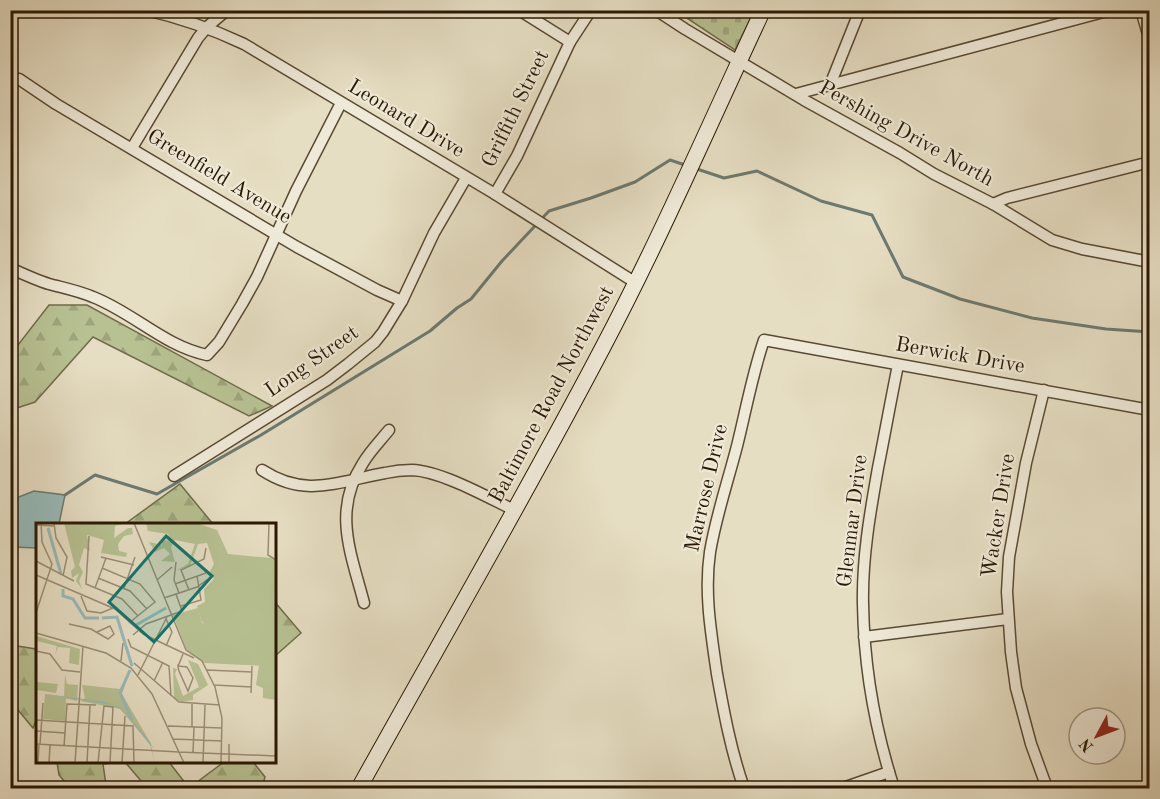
<svg xmlns="http://www.w3.org/2000/svg" width="1160" height="799" viewBox="0 0 1160 799" font-family="'Old Standard TT',serif">
	<style>
		.forest { fill: url(#forest-firs); stroke: #706c4a; stroke-width: 1.5 }
		.cemetery { fill: url(#cemetery-stones); stroke: #706c4a; stroke-width: 1.5 }
		.water { fill: #97bbba; stroke: #6b7a71; stroke-width: 1.5 }
		.lines { fill: none; stroke-linecap: round; stroke-linejoin: round }
		.stream { stroke: #6b7a71; stroke-width: 3 }
		.street-casing { stroke: #594a33; stroke-width: 13 }
		.secondary-casing { stroke: #2a1803; stroke-width: 17 }
		.street { stroke: #efead8; stroke-width: 10 }
		.secondary { stroke: #efead8; stroke-width: 15 }
		.labels { text-anchor: middle; dominant-baseline: central; stroke-width: 4.5; stroke-linejoin: round; paint-order: stroke }
		.street-label { font-size: 21px; fill: #2a1803; stroke: #efead8 }
		.inset-river { fill: none; stroke: #97bbba; stroke-width: 3 }
		.inset-road { fill: none; stroke: #9b8f76; stroke-width: 1.5 }
		.view { fill: #0f766e; fill-opacity: 0.15; stroke: #0f766e; stroke-width: 3 }
		.inset-edge { fill: none; stroke: #2a1803; stroke-width: 3 }
	</style>
	<defs>
		<pattern id="forest-firs" width="22" height="20" patternUnits="userSpaceOnUse" patternTransform="scale(1.5)"><rect width="22" height="20" fill="#b7c192"/><path d="M5 1l3.5 6h-7zM16 11l3.5 6h-7z" fill="#9ea57c"/></pattern>
		<pattern id="cemetery-stones" width="16" height="16" patternUnits="userSpaceOnUse" patternTransform="scale(1.5)"><rect width="16" height="16" fill="#b7c192"/><path d="M2 7V4a2 2 0 0 1 4 0v3zM10 15v-3a2 2 0 0 1 4 0v3z" fill="#9ea57c"/></pattern>
	</defs>
	<rect width="100%" height="100%" fill="#e6dec3"/>
	<filter id="stains"><feTurbulence type="fractalNoise" baseFrequency=".00333" numOctaves="4"/><feColorMatrix values="0 0 0 0 .2 0 0 0 0 .09 0 0 0 0 .02 0 0 0 .5 -.17"/></filter>
	<radialGradient id="worn" r=".72"><stop offset=".6" stop-color="#630" stop-opacity="0"/><stop offset="1" stop-color="#630" stop-opacity=".3"/></radialGradient>
	<g class="forest">
		<polygon points="49,305 87,305 272,406 249,416 93,337 35,402 11,410 11,354"/>
		<polygon points="180,484 213,524 125,524"/>
		<polygon points="274,601 301,633 275,656 274,656"/>
		<polygon points="11,645 36,649 37,651 37,718 33,728 13,704 11,705"/>
		<polygon points="57,762 121,762 103,764 106,785 104,788 70,788 59,775"/>
		<polygon points="125,762 169,762 189,788 224,762 253,762 265,777 262,788 147,788"/>
	</g>
	<polygon class="cemetery" points="676,11 754,11 735,50"/>
	<polygon class="water" points="34,491 65,495 59,524 38,524 37,546 36,548 12,547 10,546 11,500"/>
	<g class="lines">
		<g class="stream">
			<polyline points="694,168 724,178 757,171 821,201 872,215 903,277 960,299 1032,318 1106,329 1150,332"/>
			<polyline points="65,495 95,475 157,494 261,435 430,331 457,308 471,299 502,261 549,211 591,198 635,182 670,160 685,165"/>
		</g>
		<g class="street-casing">
			<g id="street">
				<path d="M146,10c36,8 64,18 98,34l251,150 141,89"/>
				<polyline points="519,10 570,42"/>
				<polyline points="656,10 685,29 804,100 900,153 934,174 993,204 1052,240 1082,249 1150,262"/>
				<polyline points="1141,10 1150,41"/>
				<polyline points="19,79 56,104 297,247 377,290 402,301"/>
				<polyline points="830,85 860,10"/>
				<polyline points="796,94 1111,10"/>
				<polyline points="132,148 198,38 207,27 227,10"/>
				<polyline points="495,194 517,156 570,42 591,10"/>
				<polyline points="993,204 1007,198 1150,162"/>
				<path d="M10,268c13,6 26,12 39,16 15,4 30,7 44,13 41,16 71,49 114,58l12,-13 23,-38 15,-27 39,-86 45,-88"/>
				<polyline points="1044,390 1026,463 1009,557 1007,592 1011,652 1016,688 1031,744 1047,788"/>
				<path d="M262,470c44,29 77,11 123,3 9,-2 18,-3 27,-3 29,1 75,27 102,40"/>
				<polyline points="174,476 327,380 348,364 375,342 383,332 402,301 434,233 466,178"/>
				<path d="M364,603c-13,-50 -32,-92 -1,-140 7,-12 17,-22 26,-33"/>
				<polyline points="864,637 1008,619"/>
				<path d="M744,788c-13,-37 -20,-75 -27,-114 -6,-41 -13,-82 -7,-122 6,-36 18,-71 27,-106 9,-36 15,-71 27,-106l386,70"/>
				<polyline points="843,788 889,772"/>
				<path d="M894,788c-19,-59 -30,-122 -31,-184 -1,-45 7,-91 15,-136 7,-35 13,-69 20,-103"/>
			</g>
		</g>
		<g class="secondary-casing">
			<path id="secondary" d="M359,788c81,-146 166,-292 244,-441 58,-110 107,-224 160,-337"/>
		</g>
		<use href="#street" class="street"/>
		<use href="#secondary" class="secondary"/>
	</g>
	<g class="labels">
		<g class="street-label">
			<text transform="translate(516 109) rotate(-64)">Griffith Street</text>
			<text transform="translate(406 119) rotate(31)">Leonard Drive</text>
			<text transform="translate(906 134) rotate(29)">Pershing Drive North</text>
			<text transform="translate(219 177) rotate(31)">Greenfield Avenue</text>
			<text transform="translate(960 356) rotate(10)">Berwick Drive</text>
			<text transform="translate(312 362) rotate(-35)">Long Street</text>
			<text transform="translate(552 395) rotate(-62)">Baltimore Road Northwest</text>
			<text transform="translate(707 488) rotate(-77)">Marrose Drive</text>
			<text transform="translate(999 516) rotate(-81)">Wacker Drive</text>
			<text transform="translate(853 521) rotate(-83)">Glenmar Drive</text>
		</g>
	</g>
	<g transform="translate(36 523)">
		<rect width="240" height="240" fill="#e6dec3"/>
		<path d="M0,113l44,13 -1,16 -10,-2 1,-15 -12,-1 -3,8 2,-9 -20,-5z" fill="#b7c192"/>
		<path d="M28,0h61l-10,3 -1,12 14,-10h4l1,6 -9,2 -6,8 1,7 8,2 -1,4 -25,-4 3,-13 -17,-5 3,16 -6,-3 -5,17 4,7 -4,9 3,8 -6,-8 3,-8 -7,5 -1,-7 4,-4zM110,0l53,1 18,6 11,24 41,4 7,20v122l-13,-2v-10l-7,-3 3,-20 -25,-27 -32,-16 -5,-16 8,-4 -1,-13 10,-10 -5,-6 5,-9 -7,-21 -9,1 -8,22 -15,5 13,-7 7,-20 -20,-4 -4,7 4,15 -14,-1 9,-7 -6,-6 -9,4 -6,-10 13,3 -1,-5 10,1 -3,-7 -20,-3zM152,137l10,4 10,21 -15,10v5l-12,2 -7,-4 -1,-30 4,1 -2,5 8,22 16,-9zM93,149l-7,22 32,55 -34,-40 -40,-8 5,-3 -3,-13 38,4zM29,151l2,10 11,1 -1,16 -13,-3z" fill="#b7c192"/>
		<path d="M0,159l22,2 -2,9 -20,-3z" fill="#b7c192"/>
		<path d="M162,85l4,15 13,1 18,13 33,9 -1,20 -61,-3 -17,-12 -14,-36z" fill="#b7c192"/>
		<path d="M182,33l58,2v61h-11v26h-9l-41,-30 2,-14 -4,-7 10,-18 2,-16zM9,171l21,3 -1,24 -22,-2z" fill="#b7c192"/>
		<path d="M2,170l68,9 16,6 28,34 5,21 -5,-18 -26,-34 -11,-6z" fill="#97bbba"/>
		<path class="inset-river" d="M12,5l13,46M27,66v7l10,3 12,19h14M66,95l15,-1 15,49M100,102l30,-17M94,147l-10,23 12,27"/>
		<path class="inset-road" d="M18,0l2,15 11,19 -4,19M98,0l52,127 16,11 13,26 7,31 -1,45M233,0l-1,32 8,5M0,2l18,1M53,13l-3,48 36,15 16,17M65,34l33,8M0,38l38,20M140,39l-2,18 5,13M66,45l38,16 15,18 -26,21M0,52l79,34 28,25 51,24M62,55l32,13 17,18M121,57l15,-13M139,61l31,-11M59,65l11,-30M88,65l11,-31M153,67l-8,-20 23,-11 2,-11M45,73l6,15 14,2 12,-5M128,75l33,-11 11,-8M145,83l20,-6 -4,-24M0,90l16,-49 -10,-22 -1,-19M33,101l22,5 17,10 6,-5 -4,-8 -13,6M0,110l70,20 25,15 21,26 32,69M97,112l13,-11 36,-13 -6,-17M92,116l3,8 38,19 2,30M130,123l6,-14 -6,-13M0,128l14,3 12,16 18,2M85,138l2,-18M98,140l45,39 41,3M142,143l9,1 6,11 -5,13 -9,-20 -1,-4v-2l1,-1 4,-10M171,147l45,2M102,152l29,-58M118,158l9,-19M178,162l38,2M215,170l1,-27M0,197l97,6 1,37M132,203l54,2M156,204v-23M0,208l29,2M137,216l49,2M0,221l143,8M4,221l3,-41M193,221v19M28,223l3,-42 29,1M143,229l97,4M157,230l1,-26M2,240l1,-19M13,240l1,-18M39,240l8,-117M51,240l3,-58M62,240l6,-57 9,1 -3,56M86,240l3,-47M167,240l2,-58"/>
		<path class="view" d="M130,13l46,40 -58,66 -45,-40z"/>
		<rect width="240" height="240" class="inset-edge"/>
	</g>
	<rect width="1160" height="799" fill="none" stroke="#e6dec3" stroke-width="36"/>
	<rect x="12" y="12" width="1136" height="775" fill="none" stroke="#2a1803" stroke-width="3"/>
	<rect x="18" y="18" width="1124" height="763" fill="none" stroke="#2a1803" stroke-width="1.5"/>
	<g transform="translate(1097 736) rotate(229)"><circle r="28" fill="#efead8" stroke="#a09683" stroke-width="1.5"/>
	<path d="M0-4.5L10 22L0 15L-10 22Z" fill="#8f2418"/>
	<text y="-9" font-size="16" font-weight="bold" text-anchor="middle" fill="#2a1803">N</text>
	</g>
	<rect width="100%" height="100%" filter="url(#stains)"/>
	<rect width="100%" height="100%" fill="url(#worn)"/>
</svg>
